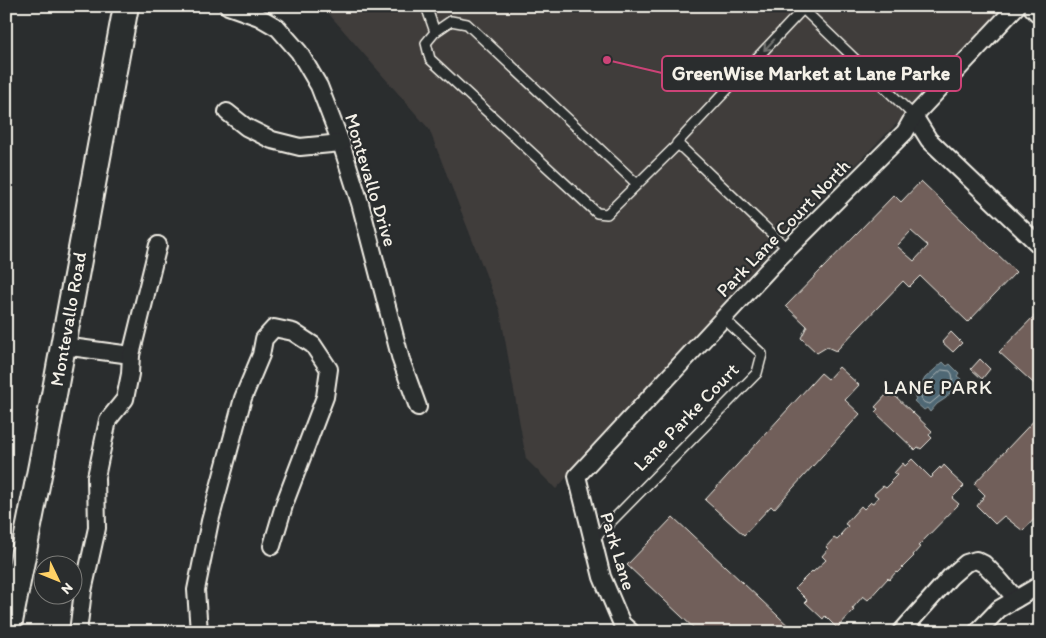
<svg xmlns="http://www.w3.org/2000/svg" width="1046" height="638" viewBox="0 0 1046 638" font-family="Itim,sans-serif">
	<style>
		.built { fill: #3f3c3b }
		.water { fill: #4f6774; stroke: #919ea2 }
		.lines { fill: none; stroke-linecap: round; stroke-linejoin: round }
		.shore { stroke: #b2baba; stroke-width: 1 }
		.building { fill: #715f5a; stroke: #f4f1e8; fill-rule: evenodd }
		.lane-casing { stroke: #f4f1e8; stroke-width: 12 }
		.street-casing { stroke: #f4f1e8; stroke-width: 20 }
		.secondary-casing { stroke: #f4f1e8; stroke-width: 28 }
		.lane { stroke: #2a2d2e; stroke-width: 9 }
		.street { stroke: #2a2d2e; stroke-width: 16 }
		.secondary { stroke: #2a2d2e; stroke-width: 24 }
		.oneway { stroke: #71726f }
		.labels { text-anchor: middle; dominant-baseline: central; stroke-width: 4.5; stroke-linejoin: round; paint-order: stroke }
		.street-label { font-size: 19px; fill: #f4f1e8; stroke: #2a2d2e }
		.neighbourhood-label { font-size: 20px; letter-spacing: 1px; fill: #f4f1e8; stroke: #2a2d2e }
		.leader { fill: none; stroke: #cc4377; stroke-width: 2 }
		.callout-dot { fill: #cc4377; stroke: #2a2d2e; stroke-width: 2 }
		.callout { fill: #2a2d2e; stroke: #cc4377; stroke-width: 2 }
		.callout-label { font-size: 20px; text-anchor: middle; font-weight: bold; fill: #f4f1e8 }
	</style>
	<rect width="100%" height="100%" fill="#2a2d2e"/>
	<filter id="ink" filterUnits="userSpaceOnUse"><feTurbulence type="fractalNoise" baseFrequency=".02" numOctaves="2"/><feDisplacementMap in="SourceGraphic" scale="10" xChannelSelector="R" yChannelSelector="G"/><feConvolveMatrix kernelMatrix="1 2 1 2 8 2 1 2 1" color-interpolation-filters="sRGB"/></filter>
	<g filter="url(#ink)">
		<polygon class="built" points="322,6 1016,6 795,224 556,489 526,459 500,311 429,129"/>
		<polygon class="water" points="943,362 947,366 950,364 959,373 957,376 961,379 946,398 937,404 930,412 927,408 924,410 914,401 916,399 913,394 919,389 925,378"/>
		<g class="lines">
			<path class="shore" d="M942,370l8,1 2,3 1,6 -11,14 -12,10c-7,-1 -9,-3 -9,-10l8,-12z"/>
		</g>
		<g class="building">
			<path d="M921,181l95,91 -48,50 -48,-46 -11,11 -6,-6 -67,70 -9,-4 -10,6 -16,-15 6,-12 -21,-20 108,-111 7,7zM911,231l17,15 -14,15 -17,-15z"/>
			<polygon points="1040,310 1040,389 999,352"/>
			<polygon points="951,332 962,343 953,352 942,342"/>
			<polygon points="980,359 990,369 982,379 971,369"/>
			<polygon points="839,367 859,385 845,400 860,414 774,509 771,506 744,535 705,500 821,373 828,379"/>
			<polygon points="887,394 890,397 893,394 932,431 929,435 932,438 921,449 918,447 915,450 875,412 878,409 875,407"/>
			<polygon points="1040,414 1040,513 1023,531 1004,516 995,524 977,506 985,495 974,484"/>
			<polygon points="912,459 931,478 933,476 932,475 940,467 941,469 944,465 952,473 951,474 964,486 952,498 959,504 918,546 920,547 913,555 914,556 897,573 896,572 889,580 888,578 868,600 863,596 852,609 854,610 837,628 825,616 823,619 805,602 807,600 795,588 812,571 813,572 826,560 822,556 828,549 826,547 834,538 837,540 842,535 841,534 848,526 845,524 861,506 864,509 871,502 873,503 878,497 874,494 883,486 886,488 891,483 890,482 897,475 894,473 903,463 905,466"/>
			<polygon points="673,517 795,632 698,632 627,565"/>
		</g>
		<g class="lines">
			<g class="lane-casing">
				<g id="lane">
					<polyline points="426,6 435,32 426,43 430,59 597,213 607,214 678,144 677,143 803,9"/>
					<polyline points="800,6 914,116"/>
					<polyline points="435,32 451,21 467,24 637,184"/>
					<polyline points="678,144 789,250"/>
					<polyline points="593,540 757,373 762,354 723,318"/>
				</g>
			</g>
			<g class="street-casing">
				<g id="street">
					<polyline points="228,6 259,17 278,28 299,52 319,86 341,143 360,203 401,360 418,407"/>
					<polyline points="227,112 246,127 272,140 300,147 341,143"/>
					<polyline points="914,116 929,140 1040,246"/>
					<polyline points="63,346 131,355 158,245"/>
					<polyline points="78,632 83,591 97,528 96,477 108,420 125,399 130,374 131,355"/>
					<polyline points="199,632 196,590 210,521 243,398 261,355 264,339 274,328 293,332 313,345 329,369 325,397 285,502 272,546"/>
					<polyline points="631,632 622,624 602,577 577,476 778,259 905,132 914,116 1017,6"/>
					<polyline points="901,632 950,577 966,563 976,560 984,564 997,577 1016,599"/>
					<polyline points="977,632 999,609 1040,585"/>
				</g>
			</g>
			<g class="secondary-casing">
				<g id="secondary">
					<polyline points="1036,6 1040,10"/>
					<polyline points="8,632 41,465 126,6"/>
				</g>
			</g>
			<use href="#lane" class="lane"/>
			<use href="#street" class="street"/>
			<use href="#secondary" class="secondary"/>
		</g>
		<defs><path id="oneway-shaft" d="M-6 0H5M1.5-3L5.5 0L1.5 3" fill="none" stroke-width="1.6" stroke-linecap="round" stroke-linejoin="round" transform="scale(1.25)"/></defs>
		<use class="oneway" href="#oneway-shaft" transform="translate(769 45) rotate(133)"/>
	</g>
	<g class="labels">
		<g class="street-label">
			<text transform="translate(371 180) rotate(73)">Montevallo Drive</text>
			<text transform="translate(783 228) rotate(-46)">Park Lane Court North</text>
			<text transform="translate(68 319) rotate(-80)">Montevallo Road</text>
			<text transform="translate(686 417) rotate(-46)">Lane Parke Court</text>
			<text transform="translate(618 551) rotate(73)">Park Lane</text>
		</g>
		<g class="neighbourhood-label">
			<text x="938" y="387">LANE PARK</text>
		</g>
	</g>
	<path class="leader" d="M607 60L662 73"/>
	<circle class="callout-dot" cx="607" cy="60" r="5"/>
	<rect class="callout" x="662" y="56" width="299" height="35" rx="5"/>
	<g class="callout-label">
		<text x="811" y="80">GreenWise Market at Lane Parke</text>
	</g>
	<rect width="1046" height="638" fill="none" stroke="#2a2d2e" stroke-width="25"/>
	<rect x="12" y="12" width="1021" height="613" fill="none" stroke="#f4f1e8" stroke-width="2" filter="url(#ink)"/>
	<g transform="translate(58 580) rotate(133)"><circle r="24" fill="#2a2d2e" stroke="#7b7b78"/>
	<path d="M0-4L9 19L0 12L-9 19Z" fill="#ffd166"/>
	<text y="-8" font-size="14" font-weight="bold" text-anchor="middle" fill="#f4f1e8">N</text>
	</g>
</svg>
